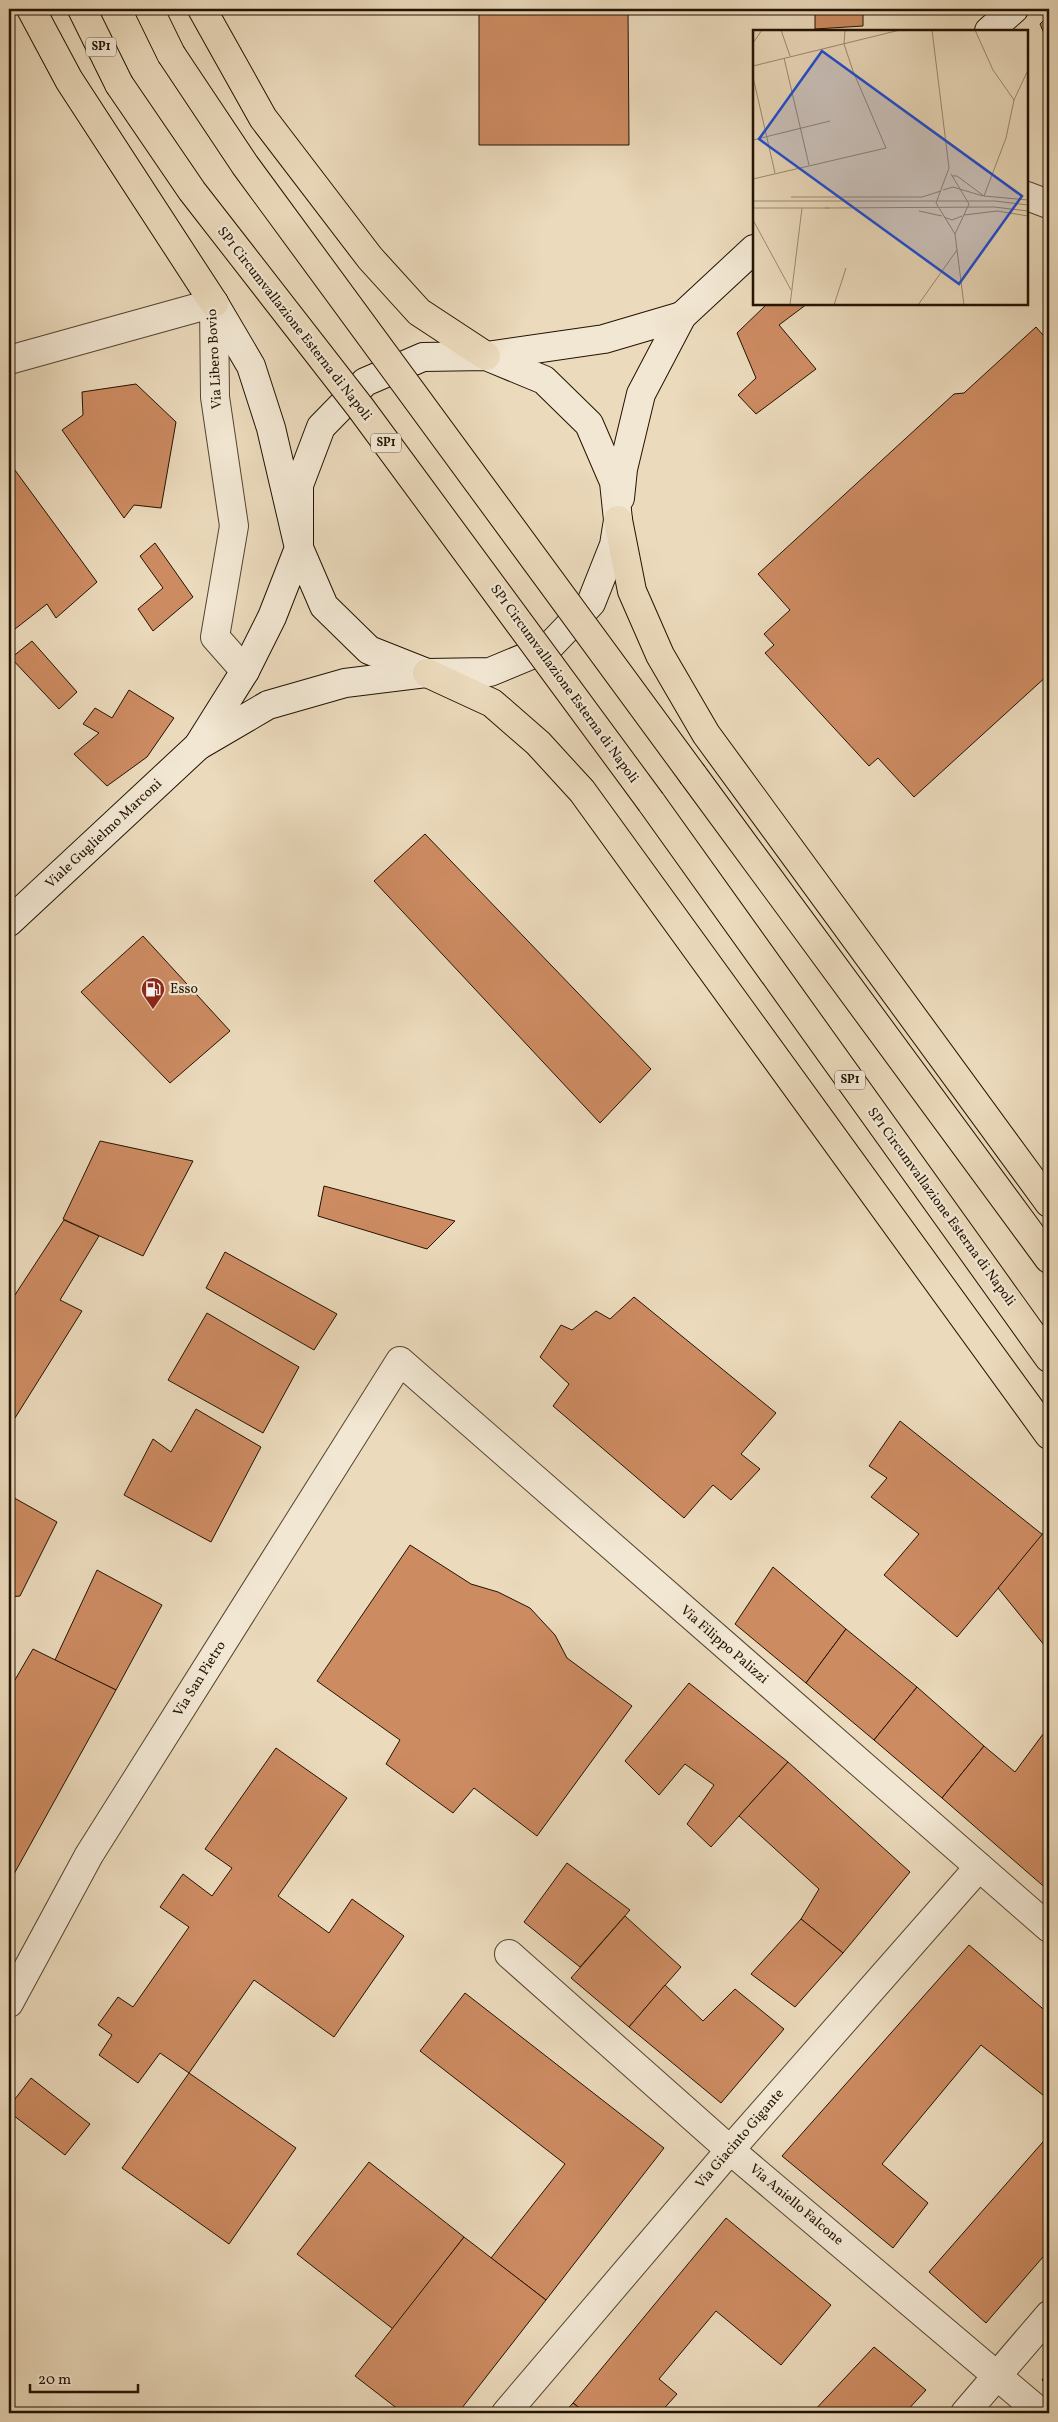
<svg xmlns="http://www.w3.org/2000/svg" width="1058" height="2422" viewBox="0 0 1058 2422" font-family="Vollkorn,serif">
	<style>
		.building { fill: #cd8b62; stroke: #221300 }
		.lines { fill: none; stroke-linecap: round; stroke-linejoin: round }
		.street-casing { stroke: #54452f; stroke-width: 30 }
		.secondary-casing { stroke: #221300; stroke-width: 30 }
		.highway-casing { stroke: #221300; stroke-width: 30 }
		.street { stroke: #f2e7d3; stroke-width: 28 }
		.secondary { stroke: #f2e7d3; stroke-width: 28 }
		.highway { stroke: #ebdabc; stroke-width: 28 }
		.highway-bridge-casing { stroke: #221300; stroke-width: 30; stroke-linecap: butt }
		.highway-bridge { stroke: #ebdabc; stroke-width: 28 }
		.labels { text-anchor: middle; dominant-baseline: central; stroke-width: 4.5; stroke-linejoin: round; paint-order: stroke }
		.shield { fill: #f2e7d3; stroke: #60533f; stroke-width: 1 }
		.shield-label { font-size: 12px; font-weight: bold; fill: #221300 }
		.street-label { font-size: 14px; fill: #221300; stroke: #f2e7d3 }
		.poi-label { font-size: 14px; fill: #221300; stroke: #f2e7d3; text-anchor: start }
		.inset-road { fill: none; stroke: #9b8a71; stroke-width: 1 }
		.view { fill: #1d4ed8; fill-opacity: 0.15; stroke: #1d4ed8; stroke-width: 2.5 }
		.inset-edge { fill: none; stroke: #221300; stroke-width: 2.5 }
	</style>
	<rect width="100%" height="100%" fill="#ebdabc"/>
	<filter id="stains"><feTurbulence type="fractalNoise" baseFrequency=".004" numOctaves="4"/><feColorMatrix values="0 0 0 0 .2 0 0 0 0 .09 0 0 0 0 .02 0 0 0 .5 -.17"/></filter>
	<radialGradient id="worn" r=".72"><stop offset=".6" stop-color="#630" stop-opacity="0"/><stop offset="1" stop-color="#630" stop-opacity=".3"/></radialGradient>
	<g class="building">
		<polygon points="479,9 628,9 629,145 479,145"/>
		<polygon points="815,9 863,9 863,26 815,29"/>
		<polygon points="1049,15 1049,45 1040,24"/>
		<polygon points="767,304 807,304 779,325 816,369 756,414 738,395 756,378 737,333"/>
		<polygon points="1036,327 1049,342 1049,674 914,797 878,758 869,766 765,653 774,645 764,634 790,610 758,574 954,394 964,393"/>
		<polygon points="136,384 176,422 161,508 134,505 124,518 62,430 83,415 82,392"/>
		<polygon points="9,462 97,582 56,618 47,604 15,629 9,621"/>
		<polygon points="155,543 193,597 153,631 138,609 163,588 140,556"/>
		<polygon points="32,641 77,692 59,709 11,658"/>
		<polygon points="129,690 174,718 147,757 107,786 74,754 99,733 83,724 95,708 112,718"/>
		<polygon points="425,834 651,1069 600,1123 374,881"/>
		<polygon points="143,936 230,1031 170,1083 81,992"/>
		<polygon points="100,1141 193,1161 143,1256 63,1219"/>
		<polygon points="324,1186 455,1221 427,1249 318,1216"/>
		<polygon points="64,1220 99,1236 60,1300 82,1311 15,1418 9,1415 9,1304"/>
		<polygon points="225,1252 337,1314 314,1350 206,1288"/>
		<polygon points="634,1297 776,1413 741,1454 760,1469 731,1500 713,1485 684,1518 553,1406 569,1384 540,1357 561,1325 572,1330 596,1311 610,1319"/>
		<polygon points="207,1313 299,1367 263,1433 168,1380"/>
		<polygon points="196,1409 261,1447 211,1542 124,1495 153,1439 171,1452"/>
		<polygon points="900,1421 1043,1535 957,1637 884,1575 919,1534 871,1497 887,1478 869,1466"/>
		<polygon points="9,1495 57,1522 20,1596 9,1597"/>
		<polygon points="1049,1526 1049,1651 998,1588"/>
		<polygon points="410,1545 471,1584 498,1592 530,1608 555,1635 567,1658 632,1706 537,1836 474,1788 453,1813 386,1764 400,1740 317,1681"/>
		<polygon points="773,1567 846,1629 806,1683 735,1624"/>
		<polygon points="97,1570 162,1605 116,1690 55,1660"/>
		<polygon points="846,1629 917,1687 874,1740 806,1683"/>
		<polygon points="33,1649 116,1690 9,1883 9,1690"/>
		<polygon points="689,1683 788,1762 711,1847 687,1824 714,1785 685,1764 659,1795 625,1761"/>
		<polygon points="917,1687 984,1746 942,1798 874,1740"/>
		<polygon points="1049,1726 1049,1891 942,1798 984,1746 1015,1772"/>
		<polygon points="276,1748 347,1798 278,1896 329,1933 352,1899 404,1936 334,2037 254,1980 189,2073 160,2053 138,2083 99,2055 112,2035 98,2025 118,1997 133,2007 189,1927 160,1907 183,1874 212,1896 232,1868 205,1849"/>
		<polygon points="788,1762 910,1872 843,1953 801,1919 819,1889 739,1816"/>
		<polygon points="567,1863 630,1910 580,1967 524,1922"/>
		<polygon points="625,1916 681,1967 629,2027 571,1978"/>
		<polygon points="801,1919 843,1953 795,2007 751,1974"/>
		<polygon points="969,1945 1049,2014 1049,2100 981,2045 882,2164 928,2203 893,2248 782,2156"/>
		<polygon points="665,1985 703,2021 735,1989 784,2029 721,2103 629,2027"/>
		<polygon points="465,1993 664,2148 546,2300 491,2258 565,2164 420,2051"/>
		<polygon points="189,2073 296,2148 229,2244 122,2168"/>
		<polygon points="31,2078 90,2124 65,2155 9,2112 9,2107"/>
		<polygon points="1049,2135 1049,2250 986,2323 929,2272"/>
		<polygon points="369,2162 464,2237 393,2329 297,2254"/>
		<polygon points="726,2218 831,2305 781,2365 716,2311 659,2379 677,2394 660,2413 586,2413 573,2403"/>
		<polygon points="464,2237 546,2300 458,2413 403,2413 355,2376"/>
		<polygon points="874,2347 926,2390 905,2413 812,2413"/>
		<polygon points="1049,2371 1049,2387 1042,2380"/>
		<polygon points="573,2403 586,2413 564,2413"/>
	</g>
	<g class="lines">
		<g class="street-casing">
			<g id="street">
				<polyline points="1027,196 1048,204"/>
				<polyline points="9,360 214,303 215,397 234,526 215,637 245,671"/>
				<polyline points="509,1954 730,2150 1041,2413"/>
				<polyline points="9,2003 89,1855 400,1361 1049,1928"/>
				<polyline points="506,2413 730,2150 979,1867"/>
				<polyline points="965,2413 1049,2315"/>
			</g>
		</g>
		<g class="secondary-casing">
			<g id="secondary">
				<polyline points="989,31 1014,9"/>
				<polyline points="486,356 604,339 682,316"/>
				<polyline points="620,498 623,469 641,394 682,316 754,249"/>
				<polyline points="198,746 245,671 272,617 299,548 299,485 321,427 365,382 423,357 486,356 544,380 589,424 614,482 618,520 614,545 591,603 548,648 490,672 427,673 369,650 324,606 299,548 271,428 251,366 214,303"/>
				<polyline points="9,922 198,746 268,705 345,683 426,673"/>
			</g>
		</g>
		<g class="highway-casing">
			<g id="highway">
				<polyline points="31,9 69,80 214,303"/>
				<polyline points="82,9 119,84"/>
				<polyline points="149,9 171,54"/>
				<polyline points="202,9 263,118 370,258 419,312 486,356"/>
				<polyline points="618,520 632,591 660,655 706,734 1049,1203"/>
				<polyline points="427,673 492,703 538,743 582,791 1049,1435"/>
				<polyline points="693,775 1049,1259"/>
				<polyline points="651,802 1049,1358"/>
			</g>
		</g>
		<use href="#street" class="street"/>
		<use href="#secondary" class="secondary"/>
		<use href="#highway" class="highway"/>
		<g class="highway-bridge-casing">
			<g id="highway-bridge">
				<polyline points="171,54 245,165 693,775"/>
				<polyline points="119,84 192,191 360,407 651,802"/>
			</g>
		</g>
		<use href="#highway-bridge" class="highway-bridge"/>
	</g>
	<defs>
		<g id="fuel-pin" transform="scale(1.25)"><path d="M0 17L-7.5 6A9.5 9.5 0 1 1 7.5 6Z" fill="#8f2418" stroke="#f2e7d3"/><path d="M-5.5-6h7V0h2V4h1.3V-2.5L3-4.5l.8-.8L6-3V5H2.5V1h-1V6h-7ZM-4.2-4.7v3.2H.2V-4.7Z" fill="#fff"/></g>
	</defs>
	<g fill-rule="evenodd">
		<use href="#fuel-pin" x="153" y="989"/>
	</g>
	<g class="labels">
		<g class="shield">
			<rect x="86" y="37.5" width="30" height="19" rx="4"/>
			<rect x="371" y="433.5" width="30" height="19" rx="4"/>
			<rect x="835" y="1070.5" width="30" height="19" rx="4"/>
		</g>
		<g class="shield-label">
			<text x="101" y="47">SP1</text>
			<text x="386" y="443">SP1</text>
			<text x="850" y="1080">SP1</text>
		</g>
		<g class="street-label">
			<text transform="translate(294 324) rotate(52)">SP1 Circumvallazione Esterna di Napoli</text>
			<text transform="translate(215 359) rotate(-93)">Via Libero Bovio</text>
			<text transform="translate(564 684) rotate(54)">SP1 Circumvallazione Esterna di Napoli</text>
			<text transform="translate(104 834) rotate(-43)">Viale Guglielmo Marconi</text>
			<text transform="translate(941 1207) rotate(54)">SP1 Circumvallazione Esterna di Napoli</text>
			<text transform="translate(724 1645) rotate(41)">Via Filippo Palizzi</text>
			<text transform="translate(200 1679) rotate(-58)">Via San Pietro</text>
			<text transform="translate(740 2139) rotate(-49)">Via Giacinto Gigante</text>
			<text transform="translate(796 2205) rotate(40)">Via Aniello Falcone</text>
		</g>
		<g class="poi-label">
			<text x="170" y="989">Esso</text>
		</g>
	</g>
	<g transform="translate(753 30)">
		<rect width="275" height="275" fill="#ebdabc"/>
		<path class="inset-road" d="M28,0l9,26M179,0l17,138 -13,35 19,31 9,71M222,0l18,40 21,30M0,13l9,-13M31,28l25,107M0,36l147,-36M0,47l22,96M0,110l77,-19M198,144l18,30 -14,30M199,146h5l27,20 22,-58 8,-38 14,-30M0,149l133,-31 -33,-77 -9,-27 1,-14M190,160l10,-3 30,9M231,166l44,4M38,167h131l19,-6M0,171h242l33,4M0,178h76M72,178l169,-1 34,4M166,181l23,5M211,185l33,-4 31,5M191,187l8,3 10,-4M0,190l38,70M37,275l12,-97M81,275l12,-37M165,275l39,-55"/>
		<path class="view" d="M69,21l200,145 -63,88 -200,-145z"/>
		<rect width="275" height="275" class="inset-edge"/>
	</g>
	<rect width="1058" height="2422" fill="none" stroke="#ebdabc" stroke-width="30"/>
	<rect x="10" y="10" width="1038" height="2402" fill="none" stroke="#221300" stroke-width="2.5"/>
	<rect x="15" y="15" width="1028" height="2392" fill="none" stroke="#221300"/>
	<path d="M30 2384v8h108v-8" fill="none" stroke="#221300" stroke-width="2.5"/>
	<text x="38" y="2384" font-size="15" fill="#221300" stroke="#f2e7d3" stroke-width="4" paint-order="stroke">20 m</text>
	<rect width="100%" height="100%" filter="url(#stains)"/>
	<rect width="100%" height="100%" fill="url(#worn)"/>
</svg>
